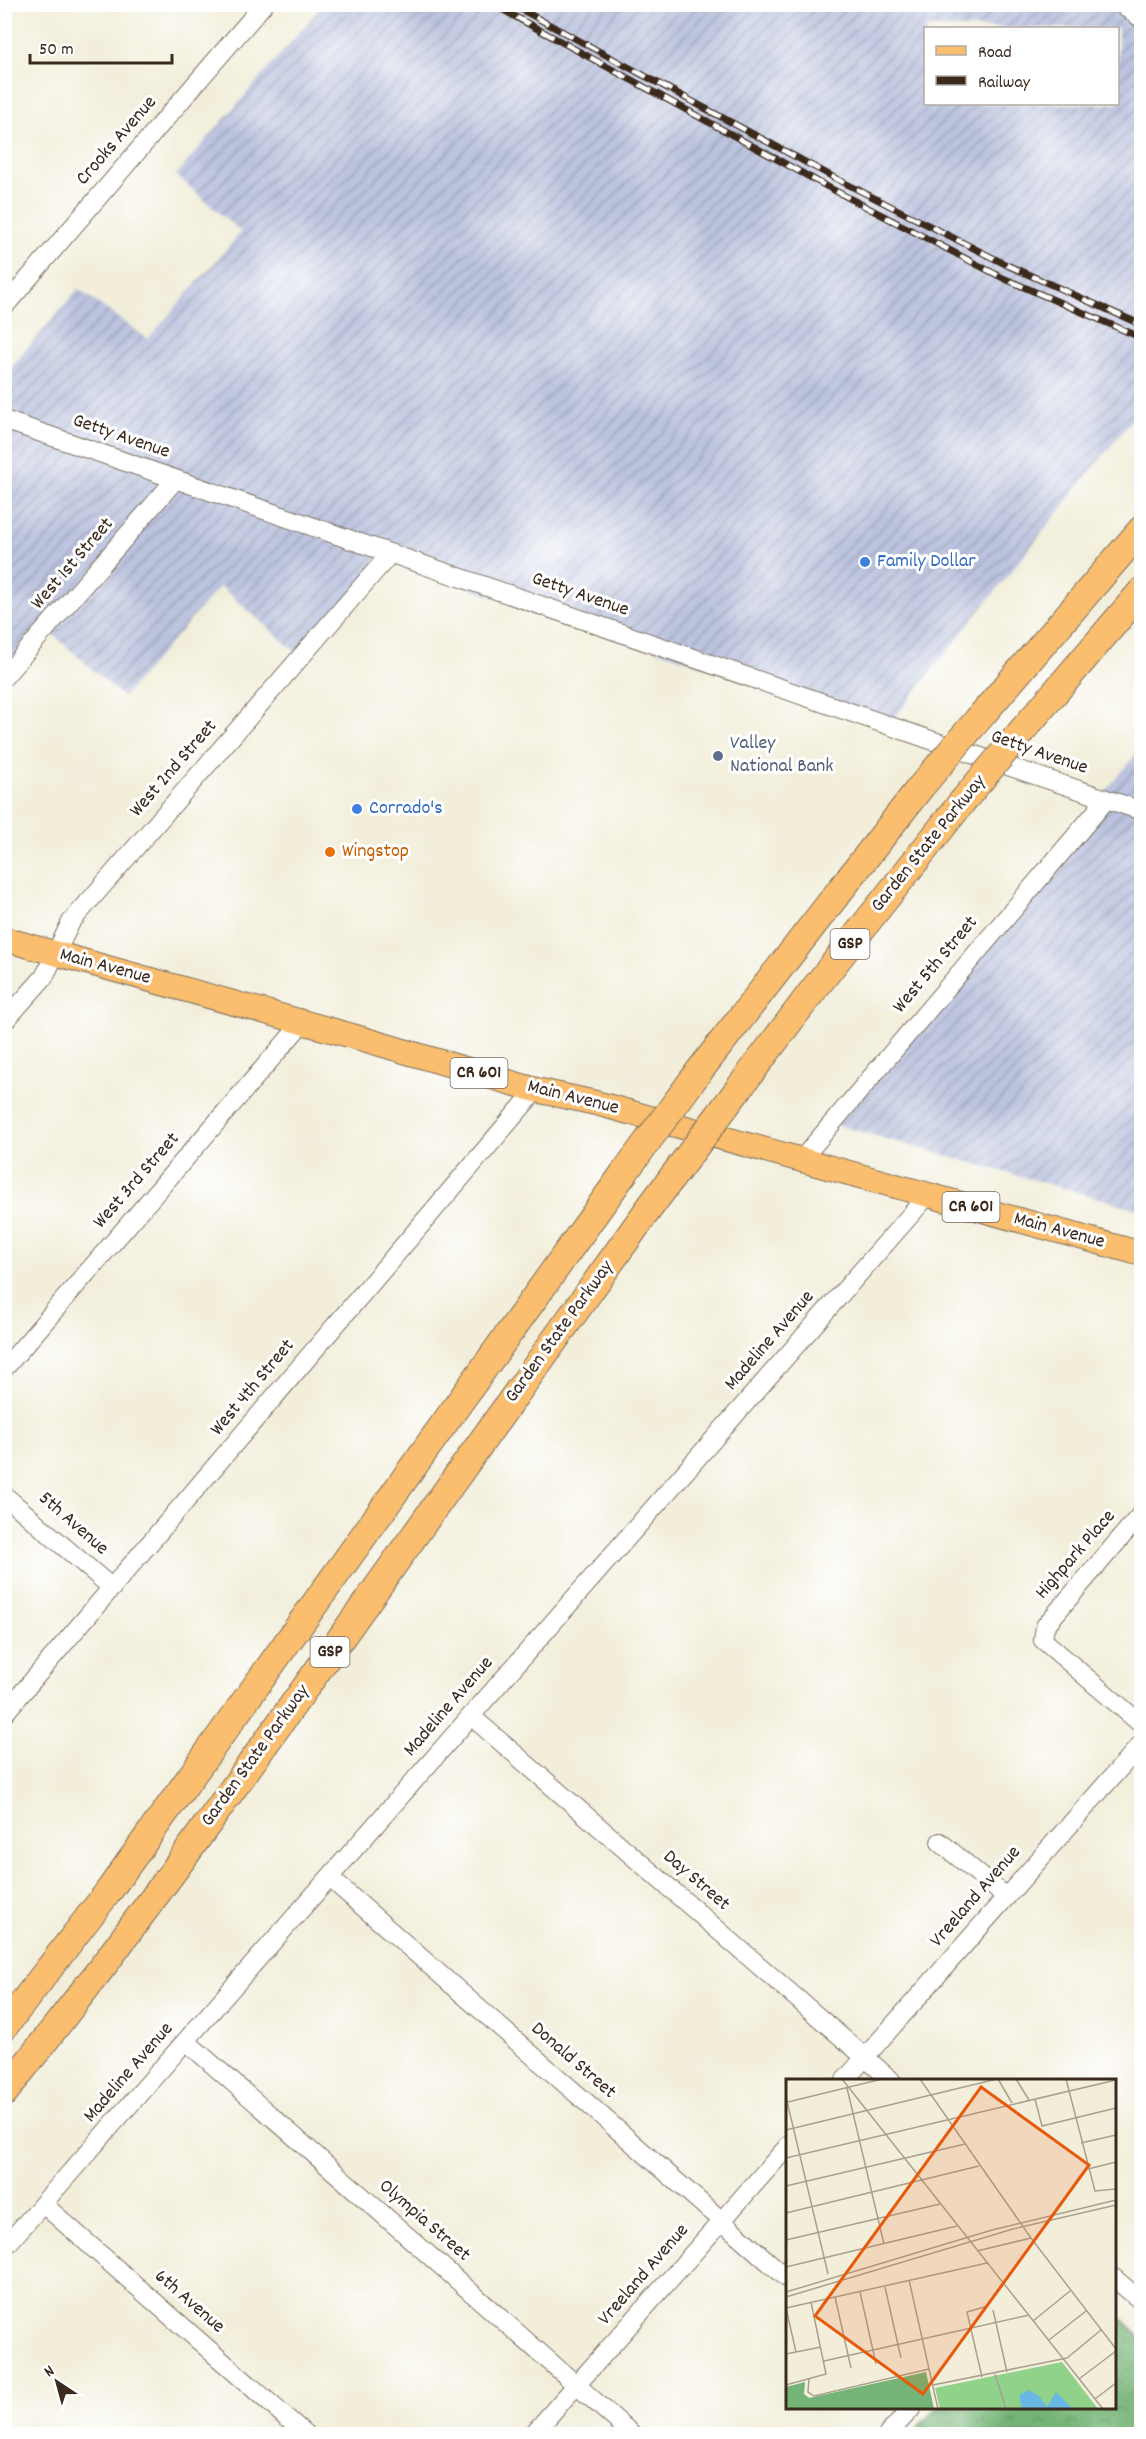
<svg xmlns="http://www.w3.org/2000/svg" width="1146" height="2439" viewBox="0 0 1146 2439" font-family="Dekko,sans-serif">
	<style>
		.industrial { fill: url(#industrial-furrows); fill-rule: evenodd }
		.forest { fill: url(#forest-crowns); stroke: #586f4a; stroke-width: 1.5 }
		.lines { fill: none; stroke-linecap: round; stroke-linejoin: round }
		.minor-casing { stroke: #7b6f60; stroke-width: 20 }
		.major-casing { stroke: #7b6f60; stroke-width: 26 }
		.highway-casing { stroke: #7b6f60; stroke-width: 29 }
		.minor { stroke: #fff; stroke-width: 18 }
		.major { stroke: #fabe6e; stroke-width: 24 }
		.highway { stroke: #fabe6e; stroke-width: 27 }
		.rail-casing { stroke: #3b2a1e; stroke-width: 7 }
		.rail { stroke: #fff; stroke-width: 4.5; stroke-dasharray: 14; stroke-linecap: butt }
		.highway-bridge-casing { stroke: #7b6f60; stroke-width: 29; stroke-linecap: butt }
		.highway-bridge { stroke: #fabe6e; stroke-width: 27 }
		.shop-dot { fill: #3f7fe0; stroke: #fff; stroke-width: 2 }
		.service-dot { fill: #5c6f8a; stroke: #fff; stroke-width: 2 }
		.food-dot { fill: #e8710a; stroke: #fff; stroke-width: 2 }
		.labels { text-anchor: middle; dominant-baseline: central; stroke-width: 6; stroke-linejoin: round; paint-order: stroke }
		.shield { fill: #fff; stroke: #766a62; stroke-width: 1.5 }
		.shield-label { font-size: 18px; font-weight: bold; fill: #3b2a1e }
		.street-label { font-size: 20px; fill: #3b2a1e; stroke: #fff }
		.shop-label { font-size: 20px; fill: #366cbe; stroke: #fff; text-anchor: start }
		.service-label { font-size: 20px; fill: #4e5e75; stroke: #fff; text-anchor: start }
		.food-label { font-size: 20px; fill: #c56008; stroke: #fff; text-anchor: start }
		.inset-road { fill: none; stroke: #a9a08f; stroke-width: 1.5 }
		.view { fill: #e8590c; fill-opacity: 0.15; stroke: #e8590c; stroke-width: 3 }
		.inset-edge { fill: none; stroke: #3b2a1e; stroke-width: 3 }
	</style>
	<defs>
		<pattern id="industrial-furrows" width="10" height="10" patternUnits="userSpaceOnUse" patternTransform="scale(1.5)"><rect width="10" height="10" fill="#bbc3de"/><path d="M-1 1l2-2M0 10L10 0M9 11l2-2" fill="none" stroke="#999fb3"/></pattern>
		<pattern id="forest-crowns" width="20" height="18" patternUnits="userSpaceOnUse" patternTransform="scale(1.5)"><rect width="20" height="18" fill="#74b476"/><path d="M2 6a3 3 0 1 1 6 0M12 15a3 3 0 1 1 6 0" fill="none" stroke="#609360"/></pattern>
	</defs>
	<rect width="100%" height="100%" fill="#fff"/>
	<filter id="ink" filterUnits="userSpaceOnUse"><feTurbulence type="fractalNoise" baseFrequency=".0167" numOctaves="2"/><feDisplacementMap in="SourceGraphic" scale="12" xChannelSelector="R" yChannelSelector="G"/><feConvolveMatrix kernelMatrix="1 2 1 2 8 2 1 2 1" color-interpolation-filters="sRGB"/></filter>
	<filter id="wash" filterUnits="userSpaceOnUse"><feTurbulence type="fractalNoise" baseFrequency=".008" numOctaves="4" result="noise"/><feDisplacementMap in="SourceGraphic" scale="24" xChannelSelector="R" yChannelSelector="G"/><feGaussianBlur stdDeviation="1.35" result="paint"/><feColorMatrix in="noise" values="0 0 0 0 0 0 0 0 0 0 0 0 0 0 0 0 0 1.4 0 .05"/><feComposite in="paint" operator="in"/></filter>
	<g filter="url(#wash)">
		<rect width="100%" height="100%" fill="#f2eeda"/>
		<g class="industrial">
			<path d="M942,4l8,7 6,-7h178l7,6v398l-253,318 -501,-164 -82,98 -85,-74 -97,111 -78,-70 -40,47v-299l73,-86 70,50 93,-107 -65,-57 147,-170zM926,28h192v76h-192z"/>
			<polygon points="1141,748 1141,1210 833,1124"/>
		</g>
		<polygon class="forest" points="1115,2312 1139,2335 1141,2341 1141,2434 912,2434 936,2408 1114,2408"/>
	</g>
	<g filter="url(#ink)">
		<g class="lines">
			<g class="minor-casing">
				<g id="minor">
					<polyline points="1121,4 1142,19"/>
					<polyline points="4,307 264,4"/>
					<polyline points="4,420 954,748 1142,811"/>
					<polyline points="4,677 175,480"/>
					<polyline points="4,1022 44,977 71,922 390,554"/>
					<polyline points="801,1160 1106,800"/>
					<polyline points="4,1369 303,1022"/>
					<polyline points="4,1495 112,1588"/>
					<polyline points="1142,1513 1045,1626 1043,1640 1142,1725"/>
					<polyline points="4,1714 536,1090"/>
					<polyline points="471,1716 891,2080"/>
					<polyline points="940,1842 1006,1897"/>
					<polyline points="330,1878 788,2279"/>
					<polyline points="187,2042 632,2434"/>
					<polyline points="845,2080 1142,1743"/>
					<polyline points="43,2204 305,2434"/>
					<polyline points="4,2248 928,1195"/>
					<polyline points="1114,2278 1142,2302"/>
					<polyline points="533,2434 788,2146"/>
					<polyline points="888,2434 912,2408"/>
				</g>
			</g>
			<g class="major-casing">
				<polyline id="major" points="4,939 363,1039 536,1090 596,1103 1142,1254"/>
			</g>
			<g class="highway-casing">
				<g id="highway">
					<polyline points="980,717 1142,529"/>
					<polyline points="1015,739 1142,591"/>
					<polyline points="697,1074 919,789"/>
					<polyline points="740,1087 814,989 962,802"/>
					<polyline points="4,2027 108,1892 624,1173"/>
					<polyline points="4,2093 103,1966 186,1854 650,1207"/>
				</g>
			</g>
			<use href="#minor" class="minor"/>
			<use href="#major" class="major"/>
			<use href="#highway" class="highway"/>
			<g class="rail-casing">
				<g id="rail">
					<polyline points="492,4 826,186 1003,278 1142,338"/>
					<polyline points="511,4 833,177 1009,266 1142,325"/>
				</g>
			</g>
			<use href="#rail" class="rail"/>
			<g class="highway-bridge-casing">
				<g id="highway-bridge">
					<polyline points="919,789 980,717"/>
					<polyline points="962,802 1015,739"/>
					<polyline points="624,1173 697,1074"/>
					<polyline points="650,1207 740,1087"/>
				</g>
			</g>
			<use href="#highway-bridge" class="highway-bridge"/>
		</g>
	</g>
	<g class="shop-dot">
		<circle cx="865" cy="562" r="6"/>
		<circle cx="357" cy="809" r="6"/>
	</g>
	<circle class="service-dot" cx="718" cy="756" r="6"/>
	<circle class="food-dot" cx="330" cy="852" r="6"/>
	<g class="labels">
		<g class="shield">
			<rect x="830.5" y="929" width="39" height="30" rx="4.5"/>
			<rect x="450.5" y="1058" width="57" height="30" rx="4.5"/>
			<rect x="942.5" y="1192" width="57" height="30" rx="4.5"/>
			<rect x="310.5" y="1637" width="39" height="30" rx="4.5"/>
		</g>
		<g class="shield-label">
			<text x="850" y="944">GSP</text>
			<text x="479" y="1073">CR 601</text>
			<text x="971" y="1207">CR 601</text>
			<text x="330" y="1652">GSP</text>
		</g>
		<g class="street-label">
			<text transform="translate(117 141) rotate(-49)">Crooks Avenue</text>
			<text transform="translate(121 437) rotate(19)">Getty Avenue</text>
			<text transform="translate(73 564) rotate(-49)">West 1st Street</text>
			<text transform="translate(580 595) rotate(19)">Getty Avenue</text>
			<text transform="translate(1039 753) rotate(19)">Getty Avenue</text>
			<text transform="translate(174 769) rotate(-49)">West 2nd Street</text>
			<text transform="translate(929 844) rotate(-51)">Garden State Parkway</text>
			<text transform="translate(936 965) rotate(-50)">West 5th Street</text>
			<text transform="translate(105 967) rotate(15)">Main Avenue</text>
			<text transform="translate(573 1098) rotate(14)">Main Avenue</text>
			<text transform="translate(137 1181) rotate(-49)">West 3rd Street</text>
			<text transform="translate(1059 1231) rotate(15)">Main Avenue</text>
			<text transform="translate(560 1332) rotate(-54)">Garden State Parkway</text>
			<text transform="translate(770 1341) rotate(-49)">Madeline Avenue</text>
			<text transform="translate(253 1388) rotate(-50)">West 4th Street</text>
			<text transform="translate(73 1524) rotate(41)">5th Avenue</text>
			<text transform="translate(1076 1555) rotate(-49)">Highpark Place</text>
			<text transform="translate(449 1707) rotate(-49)">Madeline Avenue</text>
			<text transform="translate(256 1756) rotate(-54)">Garden State Parkway</text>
			<text transform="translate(696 1881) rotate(41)">Day Street</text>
			<text transform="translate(976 1897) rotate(-49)">Vreeland Avenue</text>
			<text transform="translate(573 2061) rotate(41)">Donald Street</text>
			<text transform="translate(129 2073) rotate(-49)">Madeline Avenue</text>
			<text transform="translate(424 2221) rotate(41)">Olympia Street</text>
			<text transform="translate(644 2275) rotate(-49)">Vreeland Avenue</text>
			<text transform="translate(189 2302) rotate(41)">6th Avenue</text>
		</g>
		<g class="shop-label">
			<text x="877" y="562">Family Dollar</text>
			<text x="369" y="809">Corrado's</text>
		</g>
		<g class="service-label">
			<text x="730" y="744">Valley<tspan x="730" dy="23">National Bank</tspan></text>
		</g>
		<g class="food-label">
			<text x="342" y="852">Wingstop</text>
		</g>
	</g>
	<g transform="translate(786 2079)">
		<rect width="330" height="330" fill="#f2eeda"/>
		<path d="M140,293l8,37h-148v-22l19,-5 -1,12 5,4z" fill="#74b476"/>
		<path d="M276,283l36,47h-158l-5,-21z" fill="#90d28a"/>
		<path d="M189,304l21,2 7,24h-54v-16z" fill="#90d28a"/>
		<path d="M243,311l10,6 8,11 9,-15 17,17h-51l-3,-14z" fill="#69b8e3"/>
		<path class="inset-road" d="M56,0l261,330M134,0l111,159 85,111M212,0l14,24M230,0l13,21M280,0l29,112 21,-2M61,9l37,156M0,18l42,177M249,20l7,27 74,-18M2,23l94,-23M0,51l211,-51M295,64l35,-8M0,79l330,-78M302,90l28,-7M0,107l179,-42M0,134l193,-47M0,161l154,-36M191,172l54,-13M0,188l171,-41M123,201l29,129M99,208l16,71M0,213l206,-62 124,-30M74,213l16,72M0,218l227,-68 103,-24M49,218l16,71M0,229l201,-45M0,229l10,44M207,231l14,62M247,242l37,-30M263,261l37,-29M0,275l35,-7M38,282l205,-46M209,295l11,35M196,298l-15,-65 21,-6M23,300l-1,13 6,4 115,-27M293,300l37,-28M0,306l40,-11 -15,-72M147,306l134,-27 34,-28M309,320l21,-16"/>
		<path class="view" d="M195,8l108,78 -166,229 -108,-78z"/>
		<rect width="330" height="330" class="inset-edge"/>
	</g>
	<rect width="1146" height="2439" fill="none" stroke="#fff" stroke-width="24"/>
	<rect x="924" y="27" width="195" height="78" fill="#ffffff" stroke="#b1aaa5" stroke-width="1.5"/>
	<rect x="936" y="46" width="30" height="9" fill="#fabe6e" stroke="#b1aaa5" stroke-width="1.5"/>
	<text x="978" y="57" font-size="18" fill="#3b2a1e">Road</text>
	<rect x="936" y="76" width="30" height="9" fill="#3b2a1e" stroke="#b1aaa5" stroke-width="1.5"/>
	<text x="978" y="87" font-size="18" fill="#3b2a1e">Railway</text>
	<g transform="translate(57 2382) rotate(324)" stroke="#ffffff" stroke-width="4.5" paint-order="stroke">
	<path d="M0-4.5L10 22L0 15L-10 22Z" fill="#3b2a1e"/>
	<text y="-9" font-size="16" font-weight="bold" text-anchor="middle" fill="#3b2a1e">N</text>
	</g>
	<path d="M30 54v9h142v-9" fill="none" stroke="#3b2a1e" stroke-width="3"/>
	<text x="39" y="54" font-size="18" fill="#3b2a1e" stroke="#ffffff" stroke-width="4.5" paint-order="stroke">50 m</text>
</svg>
